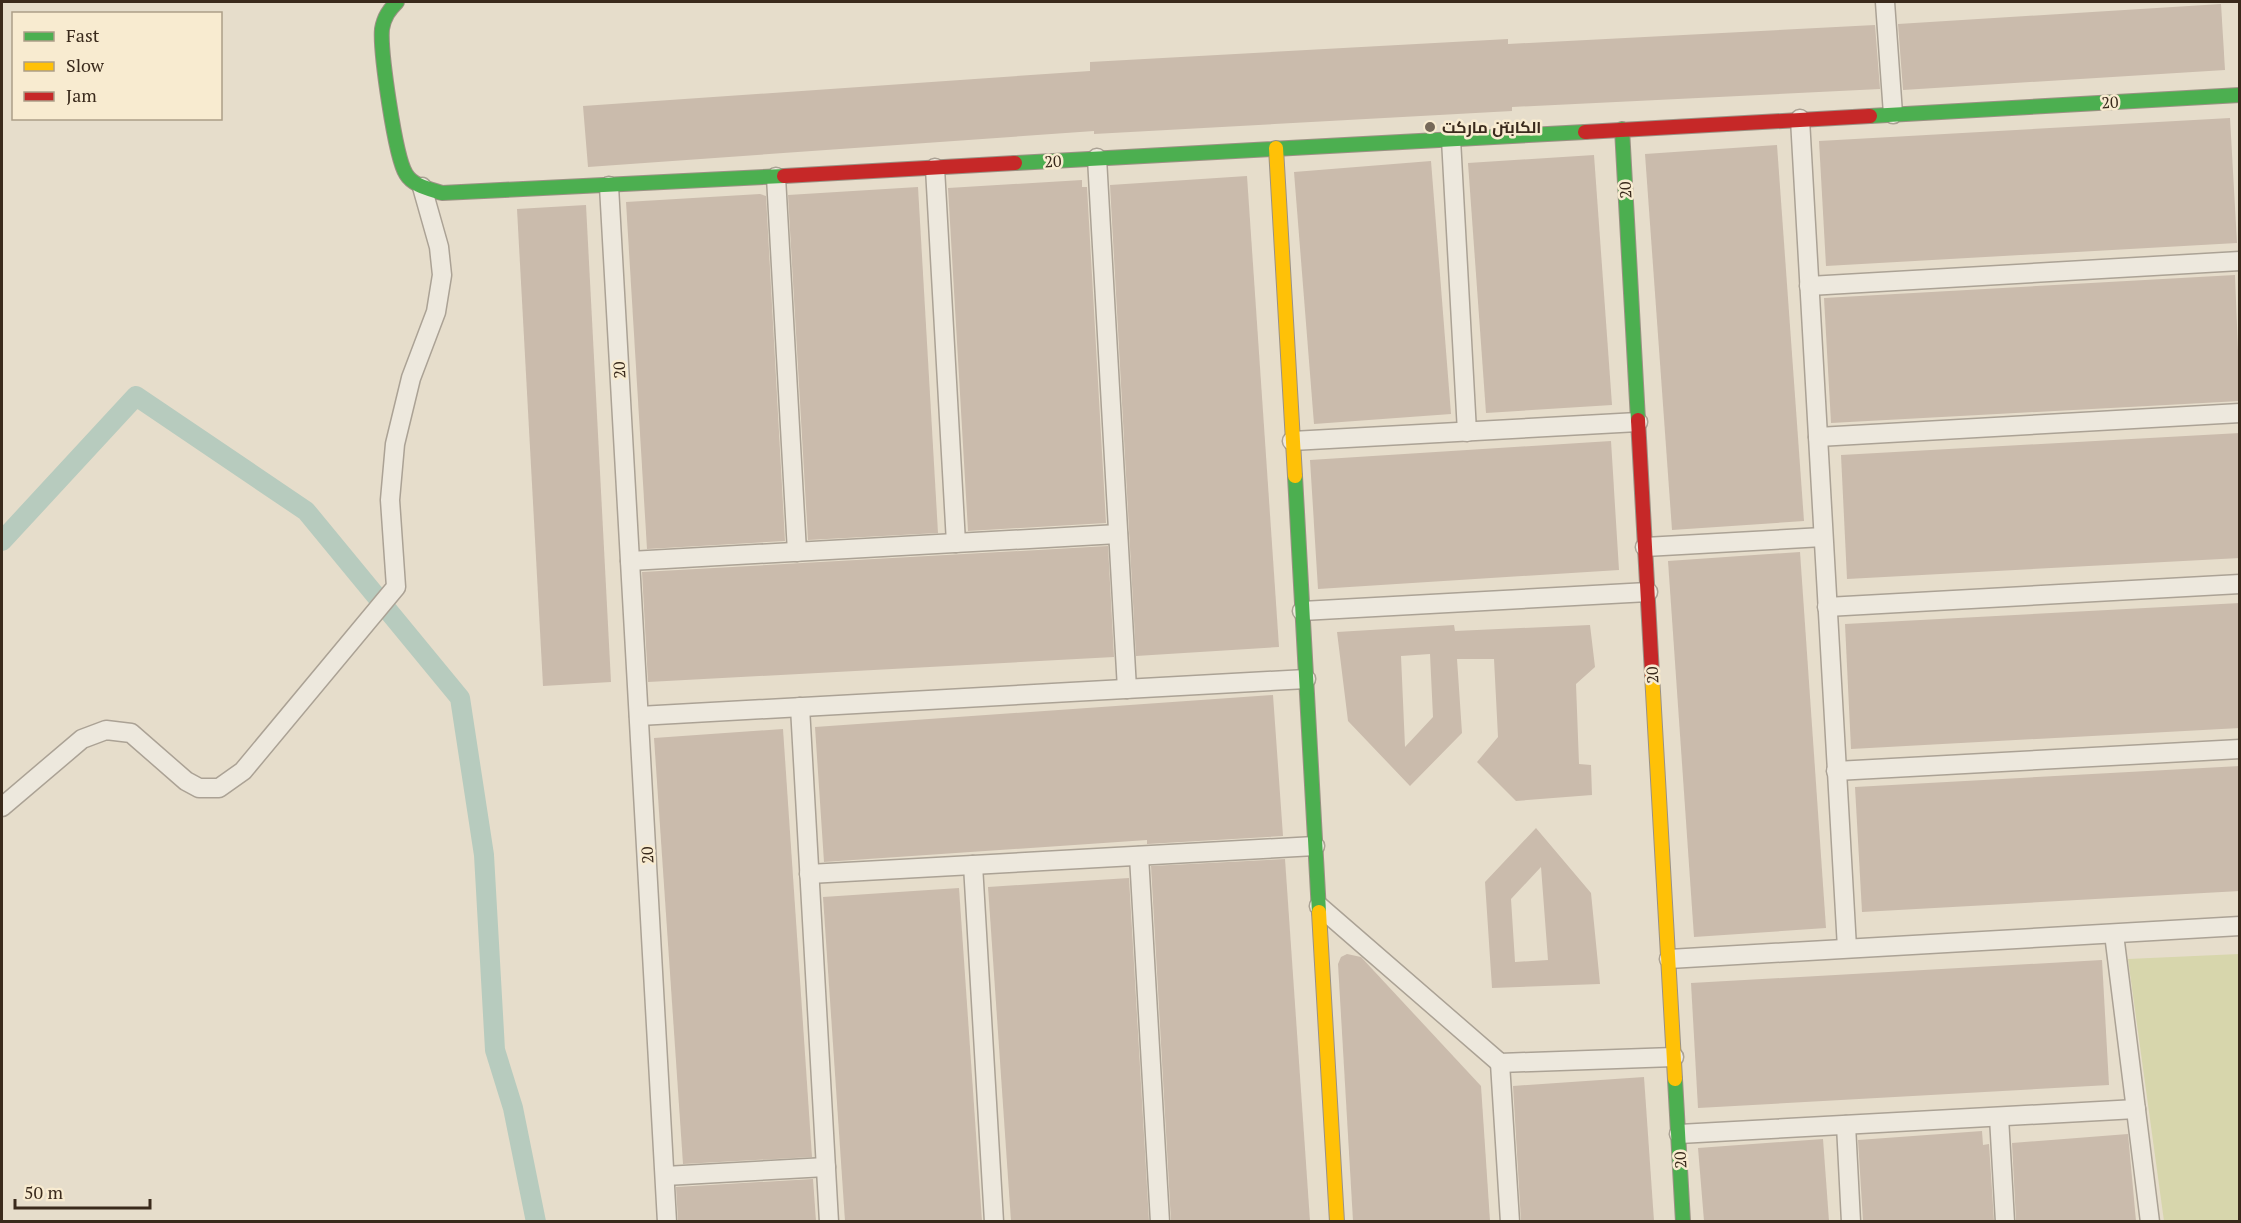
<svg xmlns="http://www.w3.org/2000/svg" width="2241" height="1223" viewBox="0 0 2241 1223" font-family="'PT Serif',Cairo,serif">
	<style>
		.green { fill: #d7d6ac }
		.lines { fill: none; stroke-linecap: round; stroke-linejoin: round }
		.canal { stroke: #b7cbbe; stroke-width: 20 }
		.building { fill: #cabbac; fill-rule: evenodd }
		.street-casing { stroke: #aba295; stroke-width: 21 }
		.fast-casing { stroke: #9b9184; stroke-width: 16 }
		.slow-casing { stroke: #9b9184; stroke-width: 16 }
		.jam-casing { stroke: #9b9184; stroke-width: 16 }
		.street { stroke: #ede8dd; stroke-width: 18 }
		.fast { stroke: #4caf50; stroke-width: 14 }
		.slow { stroke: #ffc107; stroke-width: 14 }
		.jam { stroke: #c62828; stroke-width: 14 }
		.poi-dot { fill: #766959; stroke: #f8ebd0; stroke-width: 2 }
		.labels { text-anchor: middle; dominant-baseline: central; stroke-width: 5; stroke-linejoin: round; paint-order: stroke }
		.street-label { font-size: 16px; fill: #3a2a1c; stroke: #f8ebd0 }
		.poi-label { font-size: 16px; font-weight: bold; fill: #3a2a1c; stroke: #f8ebd0; text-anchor: start }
	</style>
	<rect width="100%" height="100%" fill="#e6ddcb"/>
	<polygon class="green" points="2239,954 2239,1221 2164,1221 2128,959"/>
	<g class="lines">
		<polyline class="canal" points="2,541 136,396 306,511 460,698 484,855 495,1050 513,1108 536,1222"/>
	</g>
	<g class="building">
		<polygon points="2221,4 2225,70 1903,90 1898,24"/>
		<polygon points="1875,25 1880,89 1512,107 1512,111 1094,134 1094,131 588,167 583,106 1090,71 1090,62 1508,39 1508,44"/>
		<polygon points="2230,118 2237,243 1826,266 1819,141"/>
		<polygon points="1777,145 1804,521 1672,530 1645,154"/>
		<polygon points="1594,155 1612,405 1486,413 1468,163"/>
		<polygon points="1431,161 1451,414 1314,424 1294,172"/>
		<polygon points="1247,176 1279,647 1136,656 1110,185"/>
		<polygon points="1082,180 1082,187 1087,187 1106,523 968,531 948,188"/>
		<polygon points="918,187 938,533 808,540 788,195"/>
		<polygon points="760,194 766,196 785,541 647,549 626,202"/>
		<polygon points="586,205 611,682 543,686 517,209"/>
		<polygon points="2235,275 2240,401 1831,423 1824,298"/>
		<polygon points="2240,433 2240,558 1847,579 1841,455"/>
		<polygon points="1611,441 1619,570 1318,589 1310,460"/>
		<polygon points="1108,546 1114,657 648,682 642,572"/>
		<polygon points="1800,552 1826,928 1694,937 1668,561"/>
		<polygon points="2240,603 2240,728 1851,749 1845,624"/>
		<path d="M1454,625l1,6 135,-6 5,42 -19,17 3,80 12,1 1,30 -76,6 -39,-39 21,-25 -4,-78h-37l5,74 -52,53 -62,-65 -11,-89zM1430,654l3,63 -28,30 -4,-91z"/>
		<polygon points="1273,695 1283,836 1147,844 1147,840 824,862 815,727"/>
		<polygon points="783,729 812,1157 683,1164 654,738"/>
		<polygon points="2240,766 2240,891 1862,912 1855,787"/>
		<path d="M1536,828l55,65 9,91 -108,4 -7,-106zM1541,867l7,93 -33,2 -4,-63z"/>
		<polygon points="1285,859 1310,1221 1171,1221 1151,866"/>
		<polygon points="1129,878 1149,1221 1011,1221 988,887"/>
		<polygon points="959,888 982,1221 845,1221 823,897"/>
		<polygon points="1347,954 1361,957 1481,1086 1490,1221 1353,1221 1338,964 1341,957"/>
		<polygon points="2102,960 2109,1085 1698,1108 1691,983"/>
		<polygon points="1644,1077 1654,1221 1521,1221 1513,1086"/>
		<polygon points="1982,1131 1983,1145 1989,1144 1994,1221 1863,1221 1858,1140"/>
		<polygon points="2128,1134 2136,1221 2016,1221 2012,1143"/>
		<polygon points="1823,1139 1829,1221 1704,1221 1698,1148"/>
		<polygon points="813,1179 816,1221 678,1221 676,1187"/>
	</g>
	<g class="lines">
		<g class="street-casing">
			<g id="street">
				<polyline points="1885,2 1893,114"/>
				<polyline points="1800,119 1847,948"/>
				<polyline points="1451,139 1467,432"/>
				<polyline points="1097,158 1127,689"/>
				<polyline points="935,168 956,543"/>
				<polyline points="776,177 797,552"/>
				<polyline points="609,186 667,1222"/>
				<polyline points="1809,286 2240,261"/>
				<polyline points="1818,437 2240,413"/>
				<polyline points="1292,441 1638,422"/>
				<polyline points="1645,547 1823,537"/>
				<polyline points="630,561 1118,534"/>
				<polyline points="1827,607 2240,584"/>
				<polyline points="1302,611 1648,592"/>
				<polyline points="800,707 829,1222"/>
				<polyline points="639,716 1306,679"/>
				<polyline points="1836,771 2240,749"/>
				<polyline points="2,807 82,739 106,730 131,733 186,781 199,788 219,788 243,771 396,587 390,500 395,444 411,378 436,312 442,275 439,247 422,187"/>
				<polyline points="1139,856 1160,1222"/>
				<polyline points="973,865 994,1222"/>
				<polyline points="809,874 1315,846"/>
				<polyline points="1319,906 1500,1063 1674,1057"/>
				<polyline points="2114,934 2150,1222"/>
				<polyline points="1669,959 2240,926"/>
				<polyline points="1500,1063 1510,1222"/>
				<polyline points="1999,1117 2005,1222"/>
				<polyline points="1846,1125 1851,1222"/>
				<polyline points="1679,1134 2136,1109"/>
				<polyline points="665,1176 826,1167"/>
			</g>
		</g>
		<g class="fast-casing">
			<g id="fast">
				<path d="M397,2c-8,8 -13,15 -15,27 -2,21 13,128 24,145 7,12 24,15 36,19l342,-17"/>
				<polyline points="1870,116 2240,95"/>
				<polyline points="1622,129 1638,420"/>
				<polyline points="1015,163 1585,132"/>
				<polyline points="1295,476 1319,912"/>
				<polyline points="1675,1079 1683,1222"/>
			</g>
		</g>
		<g class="slow-casing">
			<g id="slow">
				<polyline points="1276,148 1295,476"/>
				<polyline points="1652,674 1675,1079"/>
				<polyline points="1319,912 1337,1222"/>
			</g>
		</g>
		<g class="jam-casing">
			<g id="jam">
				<polyline points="1585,132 1870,116"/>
				<polyline points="784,176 1015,163"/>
				<polyline points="1638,420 1652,674"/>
			</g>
		</g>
		<use href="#street" class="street"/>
		<use href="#fast" class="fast"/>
		<use href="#slow" class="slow"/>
		<use href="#jam" class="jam"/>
	</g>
	<circle class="poi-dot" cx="1430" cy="127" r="6"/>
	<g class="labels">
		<g class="street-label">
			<text transform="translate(2110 102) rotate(-3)">20</text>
			<text transform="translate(1053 161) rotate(-3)">20</text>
			<text transform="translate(1625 190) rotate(-93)">20</text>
			<text transform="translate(619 370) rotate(-93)">20</text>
			<text transform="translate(1652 675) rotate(-93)">20</text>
			<text transform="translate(647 855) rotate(-93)">20</text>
			<text transform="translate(1680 1160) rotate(-93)">20</text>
		</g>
		<g class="poi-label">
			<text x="1442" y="127">الكابتن ماركت</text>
		</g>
	</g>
	<rect width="2241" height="1223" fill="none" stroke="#3a2a1c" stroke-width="6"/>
	<rect x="12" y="12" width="210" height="108" fill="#f8ebd0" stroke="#ac9e88" stroke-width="1.5"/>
	<rect x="24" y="32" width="30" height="9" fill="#4caf50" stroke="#ac9e88" stroke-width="1.5"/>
	<text x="66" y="42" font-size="18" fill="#3a2a1c">Fast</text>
	<rect x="24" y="62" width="30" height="9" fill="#ffc107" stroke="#ac9e88" stroke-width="1.5"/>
	<text x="66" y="72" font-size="18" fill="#3a2a1c">Slow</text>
	<rect x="24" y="92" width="30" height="9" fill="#c62828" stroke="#ac9e88" stroke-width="1.5"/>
	<text x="66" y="102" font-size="18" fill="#3a2a1c">Jam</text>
	<path d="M15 1199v9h135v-9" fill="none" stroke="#3a2a1c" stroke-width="3"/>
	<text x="24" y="1199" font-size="18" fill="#3a2a1c" stroke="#f8ebd0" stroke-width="4.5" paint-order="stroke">50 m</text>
</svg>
